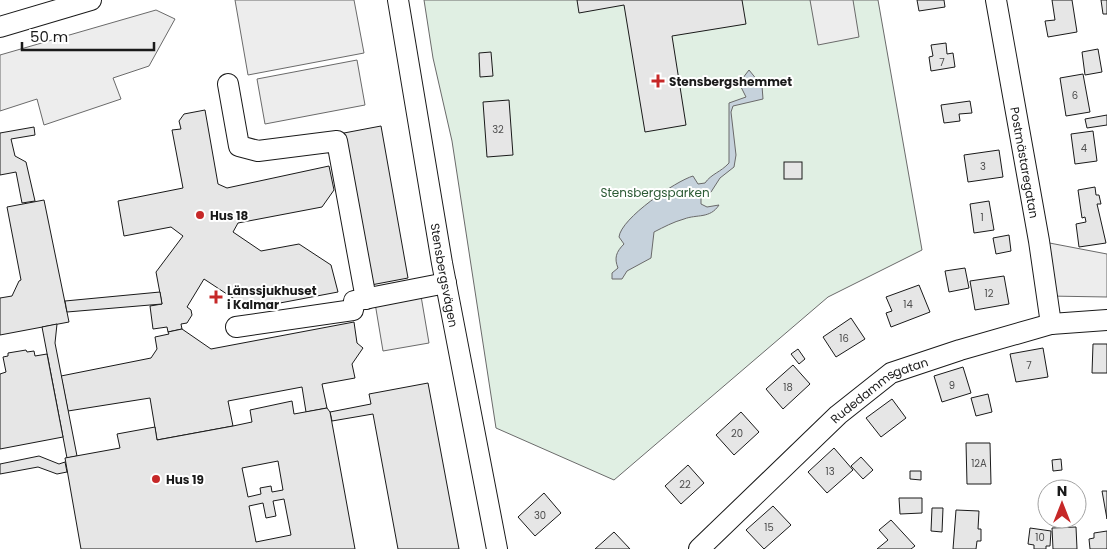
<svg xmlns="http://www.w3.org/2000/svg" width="1107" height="549" viewBox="0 0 1107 549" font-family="Poppins,sans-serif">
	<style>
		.green { fill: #e0efe3; stroke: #6a6a6a }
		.parking { fill: #ededed; stroke: #6a6a6a }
		.water { fill: #c6d2dc; stroke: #6a6a6a }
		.building { fill: #e6e6e6; stroke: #1a1a1a; fill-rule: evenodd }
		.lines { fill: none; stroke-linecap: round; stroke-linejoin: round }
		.minor-casing { stroke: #1a1a1a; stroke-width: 22 }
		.minor { stroke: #fff; stroke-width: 20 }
		.poi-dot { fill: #c62828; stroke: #fff; stroke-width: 2 }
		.labels { text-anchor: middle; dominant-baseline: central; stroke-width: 4; stroke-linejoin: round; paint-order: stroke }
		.number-label { font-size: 10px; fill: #4d4d4d }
		.poi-label { font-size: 12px; font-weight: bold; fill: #1a1a1a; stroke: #fff; text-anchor: start }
		.street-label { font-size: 12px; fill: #1a1a1a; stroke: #fff }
		.park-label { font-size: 12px; fill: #2b5a34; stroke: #fff }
	</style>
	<rect width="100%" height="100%" fill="#fff"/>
	<polygon class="green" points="424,0 878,0 922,250 828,297 614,480 496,428 452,141 433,58"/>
	<g class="parking">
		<polygon points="235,0 354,0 364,53 248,75"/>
		<polygon points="810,0 853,0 859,37 818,45"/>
		<polygon points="156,10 175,19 149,66 113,78 121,99 44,125 37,99 0,111 0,55"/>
		<polygon points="357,60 365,105 265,124 257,79"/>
		<polygon points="1039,241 1107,254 1107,297 1048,296"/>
		<polygon points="421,296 429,343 383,351 375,303"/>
	</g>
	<path class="water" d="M749,70l13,16 1,13 -30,7 -2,6 5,43 -2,12 -14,11 -9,14 -10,5v7l6,3 12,-2c-9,14 -22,9 -35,14 -11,3 -20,8 -30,13l-3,26 -24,13 -5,8h-10v-6l6,-5c-4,-10 -2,-16 6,-24l-5,-7c2,-19 57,-56 74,-61l5,8 7,-1c6,-9 16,-11 24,-20v-60l17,-6 -7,-14z"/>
	<g class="building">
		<polygon points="577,0 742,0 746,24 672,36 686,125 645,132 624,5 579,13"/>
		<polygon points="917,0 944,0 945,7 919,11"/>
		<polygon points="1052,0 1072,0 1077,32 1048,37 1045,21 1055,20"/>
		<polygon points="1101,0 1107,0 1107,14 1103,14"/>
		<polygon points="946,43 947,54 953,53 955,67 931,71 929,57 933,56 931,45"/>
		<polygon points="1098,49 1102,72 1085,75 1082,52"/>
		<polygon points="491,52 493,76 480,77 479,53"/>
		<polygon points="1083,74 1090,112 1066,116 1060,78"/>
		<polygon points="509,100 513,155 487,157 483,102"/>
		<polygon points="970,101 972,113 959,114 960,121 944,123 941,105"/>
		<polygon points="205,110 218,184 227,188 329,166 334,190 322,207 238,223 233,232 261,251 299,244 331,265 338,292 243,310 242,304 204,279 187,307 191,310 192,315 187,323 181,324 182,329 168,332 167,327 153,329 150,306 162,304 156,272 183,236 171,227 124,236 118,201 183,188 172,130 181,129 179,121 184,114"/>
		<polygon points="1107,115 1107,125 1087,128 1085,119"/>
		<polygon points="381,126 408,278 371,285 344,133"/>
		<polygon points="34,127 35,135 11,139 15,156 26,162 35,201 22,203 16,172 0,175 0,133"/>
		<polygon points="1093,131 1097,161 1075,164 1071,134"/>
		<polygon points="999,150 1003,177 968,182 964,155"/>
		<rect x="784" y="162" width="18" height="17"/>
		<polygon points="1095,187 1096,195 1099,195 1101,204 1097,204 1106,243 1079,247 1076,224 1086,222 1085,217 1082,218 1078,190"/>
		<polygon points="44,200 69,322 0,335 0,298 12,296 19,281 21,280 7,207"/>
		<polygon points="989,201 994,230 974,233 970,204"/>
		<polygon points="1009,235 1011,251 996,254 993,238"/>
		<polygon points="965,268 969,288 949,292 945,271"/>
		<polygon points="1004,276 1009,304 975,310 970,281"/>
		<polygon points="919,285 930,312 891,327 886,313 892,311 886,297"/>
		<polygon points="160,292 162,304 67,312 65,301"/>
		<polygon points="851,318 865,339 836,357 823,337"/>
		<polygon points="354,322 357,343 363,348 352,364 355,378 322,384 327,408 306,412 302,387 228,401 233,426 157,440 150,398 68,411 61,376 151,358 157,349 155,337 169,334 168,332 182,329 211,349"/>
		<polygon points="57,324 55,343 77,456 67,458 42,327"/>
		<polygon points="1093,344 1107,344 1107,373 1092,373"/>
		<polygon points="1043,348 1048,377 1016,382 1010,354"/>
		<polygon points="798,349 805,359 799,364 791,354"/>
		<polygon points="26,350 27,352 34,351 35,356 47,354 63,437 0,449 0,374 6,372 3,357 8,356 8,353"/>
		<polygon points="793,365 810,384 783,409 766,389"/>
		<polygon points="963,367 971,393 942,402 934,376"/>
		<polygon points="428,383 459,549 398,549 373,414 332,421 330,412 371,404 369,394"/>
		<polygon points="988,394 992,412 976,416 971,398"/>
		<polygon points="892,399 906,418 881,437 866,418"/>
		<path d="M292,401l2,13 33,-6 3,4 25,137h-274l-16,-91 55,-10 -3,-14 38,-7 2,13 76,-14 19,-4 -2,-12zM278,461l5,29 -11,2 -1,-6 -11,2 1,6 -13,3 -6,-29zM284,499l7,36 -35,7 -7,-36 14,-3 3,15 10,-2 -3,-15z"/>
		<polygon points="741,412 759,432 734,455 716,435"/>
		<polygon points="966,443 990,443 991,484 967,484"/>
		<polygon points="834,448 853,470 827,493 808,472"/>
		<polygon points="39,456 59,464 65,462 67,472 57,474 38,467 0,474 0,464"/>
		<polygon points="861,457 873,470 863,479 851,466"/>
		<polygon points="1061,459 1062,470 1053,471 1052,460"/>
		<polygon points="688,465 704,483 681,504 665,486"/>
		<polygon points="910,471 921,471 921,480 910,479"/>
		<polygon points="1102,491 1107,491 1107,519"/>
		<polygon points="544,493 561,513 535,536 518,517"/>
		<polygon points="899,498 922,498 922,513 900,514"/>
		<polygon points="773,506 791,525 764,549 746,530"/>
		<polygon points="932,508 943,508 942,532 931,531"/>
		<polygon points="956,510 979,511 978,529 981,529 981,541 977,541 976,549 953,549"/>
		<polygon points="891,520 915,546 911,549 877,549 888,540 879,530"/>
		<polygon points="1076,527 1077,549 1053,549 1052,528"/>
		<polygon points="1030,528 1051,531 1050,546 1046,546 1046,549 1034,549 1034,545 1028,544"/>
		<polygon points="1107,531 1107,549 1090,549 1089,539 1094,538 1094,533"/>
		<polygon points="614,532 630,549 595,549"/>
	</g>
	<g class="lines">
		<g class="minor-casing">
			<g id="minor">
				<path id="s1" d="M398,0l44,263 55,286"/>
				<path id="s2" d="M996,0l43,241 12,83"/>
				<polyline points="0,27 91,0"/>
				<polyline points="228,84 239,146 258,151 337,141 366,299"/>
				<polyline points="236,327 353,310 354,301 446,283"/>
				<path id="s3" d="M699,549l139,-134 53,-42 69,-23 91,-26 56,-4"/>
			</g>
		</g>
		<use href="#minor" class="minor"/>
	</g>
	<g class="poi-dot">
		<path d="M655.5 73.5h5v5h5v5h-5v5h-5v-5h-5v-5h5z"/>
		<circle cx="200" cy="215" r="5"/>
		<path d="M213.5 289.5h5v5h5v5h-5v5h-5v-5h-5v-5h5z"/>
		<circle cx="156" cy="479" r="5"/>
	</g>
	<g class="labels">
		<g class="number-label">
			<text x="942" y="62">7</text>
			<text x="1075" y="95">6</text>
			<text x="498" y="129">32</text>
			<text x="1084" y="148">4</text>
			<text x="983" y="166">3</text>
			<text x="982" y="217">1</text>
			<text x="989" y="293">12</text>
			<text x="908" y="304">14</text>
			<text x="844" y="338">16</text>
			<text x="1029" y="365">7</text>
			<text x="952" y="385">9</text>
			<text x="788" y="387">18</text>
			<text x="737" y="433">20</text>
			<text x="979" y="463">12A</text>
			<text x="830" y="471">13</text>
			<text x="685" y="484">22</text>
			<text x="540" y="515">30</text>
			<text x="769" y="527">15</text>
			<text x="1040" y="537">10</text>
		</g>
		<g class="poi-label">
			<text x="669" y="81">Stensbergshemmet</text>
			<text x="210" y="215">Hus 18</text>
			<text x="227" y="290">Länssjukhuset<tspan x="227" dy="14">i Kalmar</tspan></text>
			<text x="166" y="479">Hus 19</text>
		</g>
		<g class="street-label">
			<text stroke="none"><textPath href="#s2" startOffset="165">Postmästaregatan</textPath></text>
			<text stroke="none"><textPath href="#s1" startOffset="279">Stensbergsvägen</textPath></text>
			<text stroke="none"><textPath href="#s3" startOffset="242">Rudedammsgatan</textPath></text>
		</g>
		<g class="park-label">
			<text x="655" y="192">Stensbergsparken</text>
		</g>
	</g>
	<g transform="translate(1062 504)"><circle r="24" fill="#ffffff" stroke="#a3a3a3"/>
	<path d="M0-4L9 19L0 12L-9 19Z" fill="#c62828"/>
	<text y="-8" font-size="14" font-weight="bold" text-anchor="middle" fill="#1a1a1a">N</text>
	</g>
	<path d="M22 42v8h132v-8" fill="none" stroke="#1a1a1a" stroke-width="2.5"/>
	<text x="30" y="42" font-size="15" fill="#1a1a1a" stroke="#ffffff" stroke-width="4" paint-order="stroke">50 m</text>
</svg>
